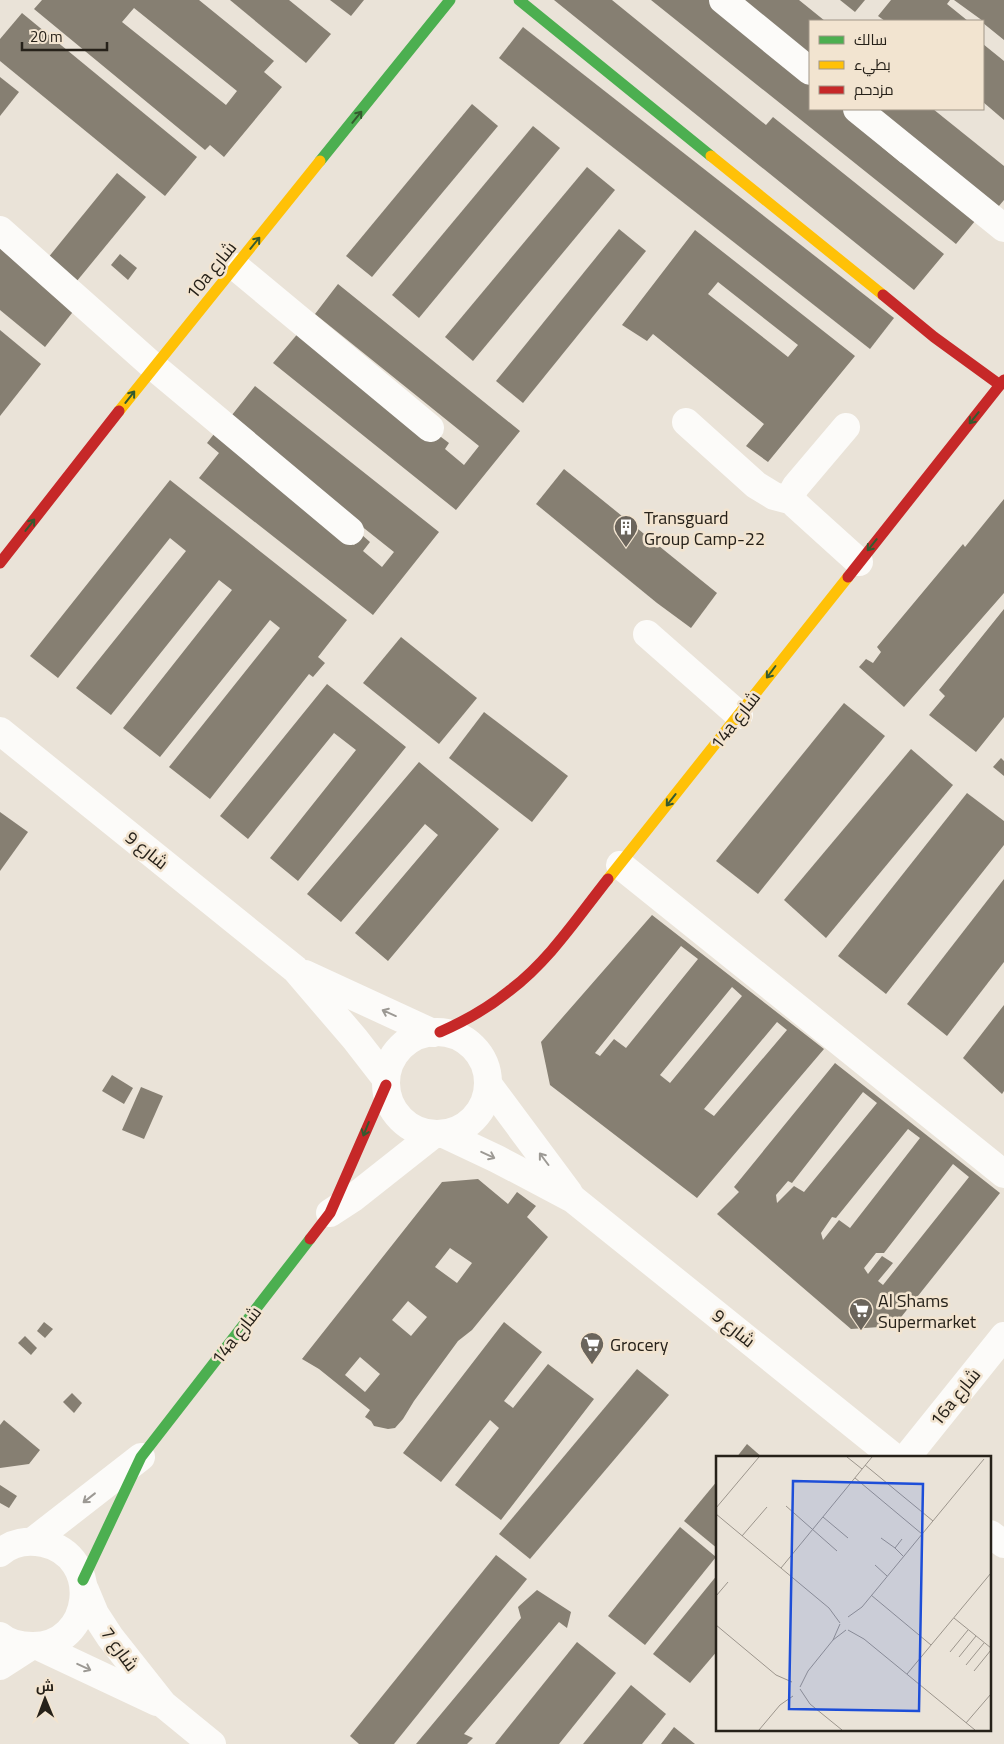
<svg xmlns="http://www.w3.org/2000/svg" width="1004" height="1744" viewBox="0 0 1004 1744" font-family="'Titillium Web',Cairo,sans-serif">
	<style>
		.building { fill: #867f72; fill-rule: evenodd }
		.lines { fill: none; stroke-linecap: round; stroke-linejoin: round }
		.street { stroke: #fcfbf9; stroke-width: 28 }
		.fast { stroke: #4caf50; stroke-width: 11 }
		.slow { stroke: #ffc107; stroke-width: 11 }
		.jam { stroke: #c62828; stroke-width: 11 }
		.oneway { stroke: #355a2f }
		.oneway2 { stroke: #9c9994 }
		.labels { text-anchor: middle; dominant-baseline: central; stroke-width: 5; stroke-linejoin: round; paint-order: stroke }
		.street-label { font-size: 18px; fill: #262119; stroke: #f2e4d0 }
		.poi-label { font-size: 18px; fill: #262119; stroke: #f2e4d0; text-anchor: start }
		.inset-road { fill: none; stroke: #9c958c; stroke-width: 1 }
		.view { fill: #1d4ed8; fill-opacity: 0.15; stroke: #1d4ed8; stroke-width: 2.5 }
		.inset-edge { fill: none; stroke: #262119; stroke-width: 2.5 }
	</style>
	<rect width="100%" height="100%" fill="#eae3d8"/>
	<g class="building">
		<path d="M42,0h157l75,61 -10,11 18,15 -58,70 -14,-12 -5,5 -171,-141zM134,8l103,83 -11,14 -104,-83z"/>
		<polygon points="230,0 289,0 331,34 306,63"/>
		<polygon points="330,0 364,0 351,16"/>
		<polygon points="554,0 612,0 766,125 773,117 944,254 914,290"/>
		<polygon points="651,0 713,0 810,77 810,109 850,109 888,139 882,147 901,163 906,157 980,215 956,244"/>
		<polygon points="729,0 799,0 825,21 810,21 810,65"/>
		<polygon points="840,0 865,0 855,12"/>
		<polygon points="891,0 950,0 947,4 968,21 885,21 878,16"/>
		<polygon points="954,0 1004,0 1004,40 983,23 983,21"/>
		<polygon points="22,13 197,157 165,196 0,61 0,39"/>
		<polygon points="523,27 894,318 870,349 499,58"/>
		<polygon points="983,44 1004,61 1004,120 983,102"/>
		<polygon points="0,77 19,92 0,116"/>
		<polygon points="472,104 498,126 372,277 346,256"/>
		<polygon points="864,109 933,109 1004,166 1004,200 993,213"/>
		<polygon points="533,126 560,148 419,318 392,295"/>
		<polygon points="587,167 615,190 473,361 445,337"/>
		<polygon points="117,173 146,197 72,287 43,264"/>
		<polygon points="619,229 646,251 523,403 496,381"/>
		<path d="M695,230l160,126 -87,106 -22,-16 18,-22 -111,-90 -6,7 -25,-16zM718,282l80,63 -10,12 -80,-63z"/>
		<polygon points="0,247 76,308 45,347 0,310"/>
		<polygon points="120,254 137,268 128,280 111,265"/>
		<polygon points="338,284 520,431 456,510 273,363 300,331 449,443 445,449 464,465 479,446 315,314"/>
		<polygon points="0,330 41,364 0,416"/>
		<polygon points="255,386 439,532 373,615 199,478 219,453 207,443 214,434 354,545 362,535 370,542 363,551 382,567 394,552 228,420"/>
		<polygon points="564,469 717,593 691,628 657,603 536,504"/>
		<polygon points="170,480 347,620 318,657 325,663 313,677 309,674 210,799 169,767 280,628 270,620 160,757 123,728 232,590 219,580 111,715 76,688 186,551 170,538 58,678 30,656"/>
		<polygon points="1004,499 1004,593 904,707 859,667 866,659 873,663 881,652 877,647 963,544 965,547"/>
		<polygon points="1004,609 1004,717 976,752 929,715 945,696 939,690"/>
		<polygon points="401,637 477,698 439,744 363,683"/>
		<polygon points="327,684 406,747 298,881 270,858 356,750 334,733 248,839 220,816"/>
		<polygon points="844,703 885,736 758,894 716,861"/>
		<polygon points="484,712 568,776 532,822 449,758"/>
		<polygon points="911,749 953,785 826,938 784,900"/>
		<polygon points="1001,758 1004,761 1004,776 993,767"/>
		<polygon points="419,762 499,829 388,961 355,933 438,835 425,824 341,922 307,894"/>
		<polygon points="967,793 1004,821 1004,845 886,994 838,956"/>
		<polygon points="0,812 28,832 0,871"/>
		<polygon points="1004,879 1004,962 947,1036 907,1004"/>
		<path d="M652,915l172,134 -127,149 -147,-113 -9,-43zM681,946l17,13 -72,89 -12,-9 -14,17 -5,-3zM732,987l10,9 -72,87 -10,-8zM777,1022l10,8 -73,86 -10,-7z"/>
		<polygon points="1004,1005 1004,1091 1002,1094 963,1058"/>
		<path d="M835,1063l165,130 -106,133 -43,3 -134,-115 22,-22 -5,-5zM863,1092l14,11 -73,89 -10,-6 -17,17 -1,-8 12,-14 4,2zM908,1129l12,9 -70,90 -11,-8 -16,20 -2,-7 11,-16 4,1zM953,1164l16,13 -86,108 -5,-4 15,-18 -11,-7 -14,18 -4,-6 12,-15h8z"/>
		<polygon points="112,1075 133,1088 124,1104 102,1091"/>
		<polygon points="141,1087 163,1096 144,1139 122,1130"/>
		<path d="M478,1179l30,25 9,-12 19,14 -9,11 21,20 -76,93 -14,11 -44,60 -11,18 -8,9 -7,1 -14,-3 -3,-5 -6,-4 5,-7 -51,-41 -17,-10 140,-177zM450,1248l22,15 -15,20 -22,-16zM408,1301l19,16 -16,19 -19,-16zM360,1357l20,17 -15,18 -20,-17z"/>
		<polygon points="44,1322 53,1329 45,1338 37,1331"/>
		<polygon points="504,1322 542,1352 504,1401 513,1408 548,1364 594,1399 501,1520 455,1485 499,1428 490,1420 441,1482 403,1453"/>
		<polygon points="25,1336 37,1348 31,1355 18,1343"/>
		<polygon points="637,1369 669,1395 530,1559 499,1534"/>
		<polygon points="72,1393 82,1403 74,1413 63,1402"/>
		<polygon points="4,1420 40,1450 29,1464 0,1468 0,1425"/>
		<polygon points="747,1444 763,1458 736,1458"/>
		<polygon points="718,1480 718,1549 684,1521"/>
		<polygon points="0,1485 17,1496 9,1508 0,1503"/>
		<polygon points="680,1527 716,1557 645,1645 608,1616"/>
		<polygon points="496,1555 527,1579 394,1744 359,1744 350,1736"/>
		<polygon points="718,1574 718,1650 690,1683 653,1654"/>
		<polygon points="537,1590 571,1612 567,1628 559,1622 464,1734 473,1738 467,1744 416,1744 521,1618 518,1607"/>
		<polygon points="577,1642 616,1673 559,1744 495,1744"/>
		<polygon points="631,1685 666,1714 642,1744 583,1744"/>
		<polygon points="674,1727 695,1744 661,1744"/>
	</g>
	<g class="lines">
		<g class="street">
			<polyline points="723,0 810,71"/>
			<polyline points="857,109 1004,228"/>
			<polyline points="0,230 154,367 350,531"/>
			<polyline points="236,267 430,428"/>
			<polyline points="686,422 756,485 774,496 793,501"/>
			<path d="M846,427l-50,59c-4,6 -5,12 0,19l63,57"/>
			<polyline points="647,634 739,715"/>
			<polyline points="0,731 295,969 355,1039 386,1079"/>
			<polyline points="620,865 1004,1174"/>
			<polyline points="305,974 433,1033"/>
			<circle cx="437" cy="1083" r="51"/>
			<polyline points="488,1084 569,1193"/>
			<polyline points="444,1134 497,1159 573,1199 895,1458"/>
			<polyline points="330,1213 353,1198 434,1134"/>
			<polyline points="906,1458 1004,1336"/>
			<polyline points="990,1534 1004,1544"/>
			<polyline points="33,1541 141,1457"/>
			<path d="M0,1553c12,-11 28,-13 43,-10 61,13 50,104 -11,103 -12,0 -23,-2 -32,-10"/>
			<polyline points="85,1590 95,1614 110,1637 163,1704 212,1744"/>
			<polyline points="40,1647 157,1702"/>
			<polyline points="0,1666 31,1646"/>
		</g>
		<g class="fast">
			<polyline points="519,0 711,156"/>
			<polyline points="320,161 450,0"/>
			<polyline points="83,1580 141,1457 310,1239"/>
		</g>
		<g class="slow">
			<polyline points="711,156 883,295"/>
			<polyline points="119,411 320,161"/>
			<polyline points="608,879 848,577"/>
		</g>
		<g class="jam">
			<polyline points="883,295 934,337 1000,385"/>
			<polyline points="0,563 119,411"/>
			<polyline points="848,577 1004,380"/>
			<path d="M440,1032c25,-11 48,-24 69,-41 40,-30 68,-73 99,-112"/>
			<polyline points="310,1239 330,1213 386,1085"/>
		</g>
	</g>
	<defs><path id="oneway-shaft" d="M-6 0H5M1.5-3L5.5 0L1.5 3" fill="none" stroke-width="1.6" stroke-linecap="round" stroke-linejoin="round" transform="scale(1.25)"/></defs>
	<g class="oneway">
		<use href="#oneway-shaft" transform="translate(357 117) rotate(-51)"/>
		<use href="#oneway-shaft" transform="translate(255 243) rotate(-51)"/>
		<use href="#oneway-shaft" transform="translate(130 397) rotate(-52)"/>
		<use href="#oneway-shaft" transform="translate(974 418) rotate(129)"/>
		<use href="#oneway-shaft" transform="translate(30 525) rotate(-52)"/>
		<use href="#oneway-shaft" transform="translate(872 545) rotate(129)"/>
		<use href="#oneway-shaft" transform="translate(771 672) rotate(127)"/>
		<use href="#oneway-shaft" transform="translate(671 800) rotate(128)"/>
		<use href="#oneway-shaft" transform="translate(366 1129) rotate(112)"/>
	</g>
	<g class="oneway2">
		<use href="#oneway-shaft" transform="translate(389 1013) rotate(-156)"/>
		<use href="#oneway-shaft" transform="translate(488 1155) rotate(25)"/>
		<use href="#oneway-shaft" transform="translate(544 1159) rotate(-127)"/>
		<use href="#oneway-shaft" transform="translate(89 1498) rotate(142)"/>
		<use href="#oneway-shaft" transform="translate(84 1667) rotate(25)"/>
	</g>
	<defs>
		<g id="building-pin" transform="scale(1.25)"><path d="M0 17L-7.5 6A9.5 9.5 0 1 1 7.5 6Z" fill="#6b655c" stroke="#f2e4d0"/><path d="M-4-6H4V6H1V3H-1V6H-4ZM-2.5-4.3h1.7v1.8h-1.7ZM.8-4.3h1.7v1.8H.8ZM-2.5-1h1.7V.8h-1.7ZM.8-1h1.7V.8H.8Z" fill="#fff"/></g>
		<g id="supermarket-pin" transform="scale(1.25)"><path d="M0 17L-7.5 6A9.5 9.5 0 1 1 7.5 6Z" fill="#6b655c" stroke="#f2e4d0"/><path d="M-6-5.5h2.5l.6 2H6L4.5 2H-2.5L-4.4-4H-6ZM-1.5 3.2a1.3 1.3 0 1 0 .1 0ZM3 3.2a1.3 1.3 0 1 0 .1 0Z" fill="#fff"/></g>
	</defs>
	<g fill-rule="evenodd">
		<use href="#building-pin" x="626" y="527"/>
		<use href="#supermarket-pin" x="861" y="1310"/>
		<use href="#supermarket-pin" x="592" y="1344"/>
	</g>
	<g class="labels">
		<g class="street-label">
			<text transform="translate(211 270) rotate(-51)">10a شارع</text>
			<text transform="translate(735 720) rotate(-52)">14a شارع</text>
			<text transform="translate(147 850) rotate(39)">شارع 9</text>
			<text transform="translate(734 1328) rotate(39)">شارع 9</text>
			<text transform="translate(236 1335) rotate(-52)">14a شارع</text>
			<text transform="translate(955 1397) rotate(-51)">16a شارع</text>
			<text transform="translate(120 1649) rotate(54)">شارع 7</text>
		</g>
		<g class="poi-label">
			<text x="644" y="517">Transguard<tspan x="644" dy="21">Group Camp-22</tspan></text>
			<text x="878" y="1300">Al Shams<tspan x="878" dy="21">Supermarket</tspan></text>
			<text x="610" y="1344">Grocery</text>
		</g>
	</g>
	<g transform="translate(716 1456)">
		<rect width="275" height="275" fill="#eae3d8"/>
		<path class="inset-road" d="M131,1l15,12M149,9l68,56M139,22l67,56M70,50l51,45M0,52l43,-51M0,58l113,94 11,15M107,61l25,21M26,80l25,-29M165,82l14,10M186,83l-7,9 8,8M159,109l12,11M65,112l91,-111M155,139l60,50M0,140l12,-14M132,161l14,-10 122,-148M238,162l37,30M0,169l60,50 16,7M132,174l16,9 111,91M117,184l13,-10M234,196l18,-22M243,201l17,-21M250,209l18,-22M258,215l17,-21M191,218l84,-101M84,231l8,-16 25,-31 7,-16M84,233l10,15 32,26M250,267l25,-29M43,274l21,-25 13,-9"/>
		<path class="view" d="M77,25l130,3 -4,227 -130,-2z"/>
		<rect width="275" height="275" class="inset-edge"/>
	</g>
	<rect x="809" y="20" width="175" height="90" fill="#f2e4d0" stroke="#a09687"/>
	<rect x="819" y="36" width="25" height="8" fill="#4caf50" stroke="#a09687"/>
	<text x="854" y="45" font-size="15" fill="#262119">سالك</text>
	<rect x="819" y="61" width="25" height="8" fill="#ffc107" stroke="#a09687"/>
	<text x="854" y="70" font-size="15" fill="#262119">بطيء</text>
	<rect x="819" y="86" width="25" height="8" fill="#c62828" stroke="#a09687"/>
	<text x="854" y="95" font-size="15" fill="#262119">مزدحم</text>
	<g transform="translate(45 1699) rotate(359)" stroke="#f2e4d0" stroke-width="4" paint-order="stroke">
	<path d="M0-4L9 19L0 12L-9 19Z" fill="#262119"/>
	<text y="-8" font-size="14" font-weight="bold" text-anchor="middle" fill="#262119">ش</text>
	</g>
	<path d="M22 42v8h85v-8" fill="none" stroke="#262119" stroke-width="2.5"/>
	<text x="30" y="42" font-size="15" fill="#262119" stroke="#f2e4d0" stroke-width="4" paint-order="stroke">20 m</text>
</svg>
